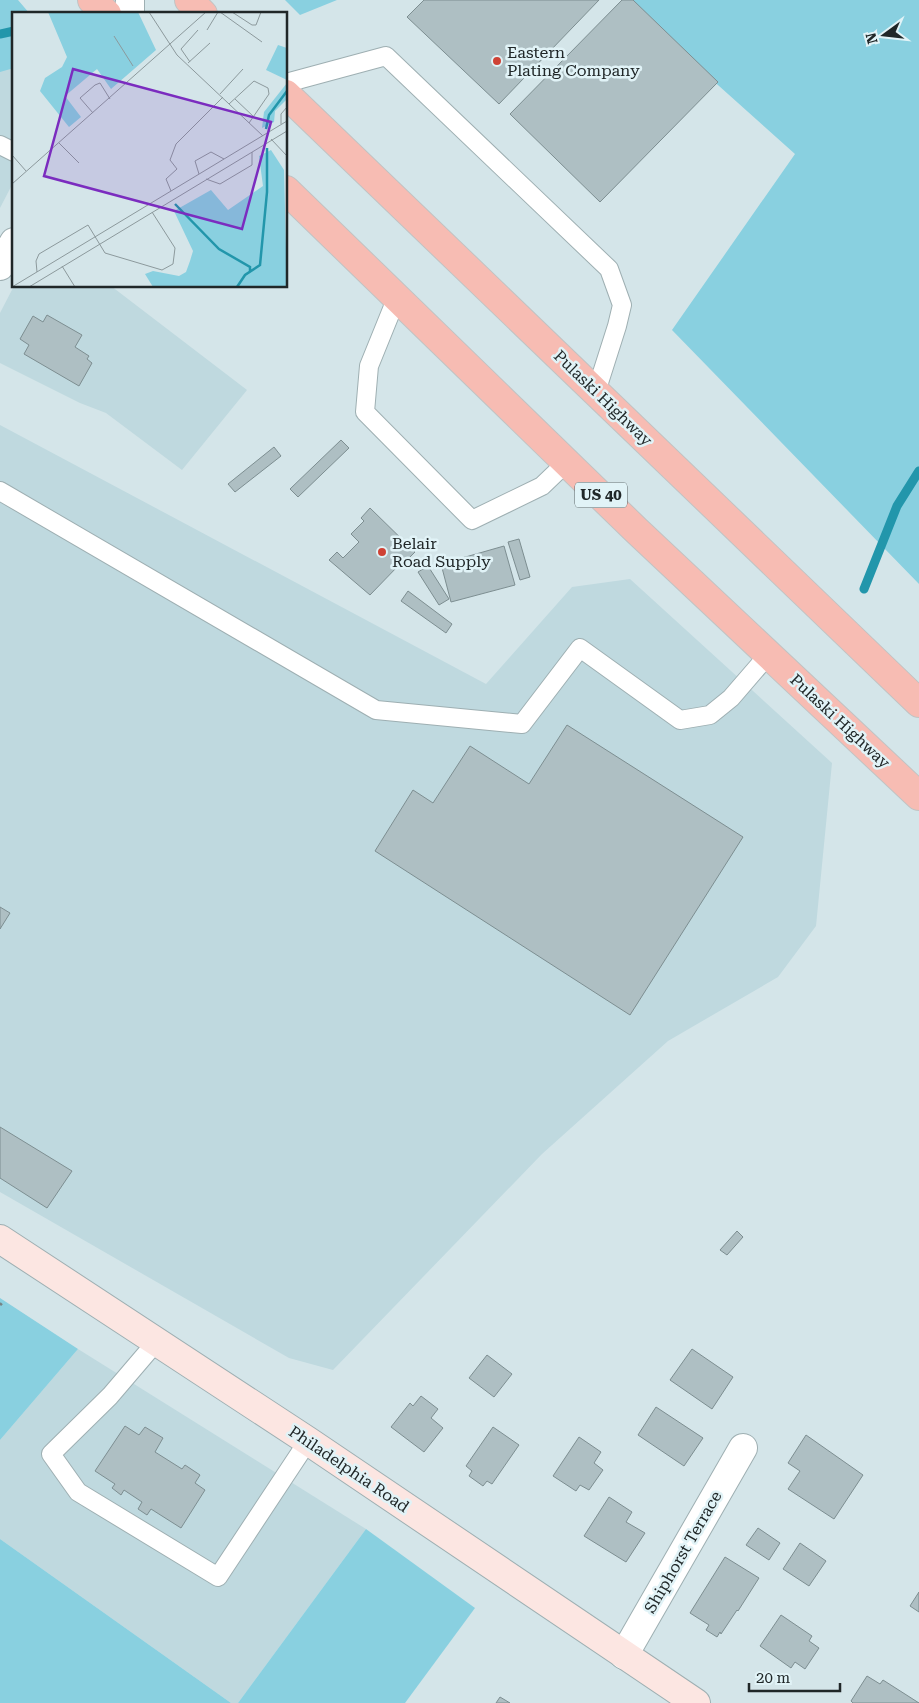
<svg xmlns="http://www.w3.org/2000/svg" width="919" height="1703" viewBox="0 0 919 1703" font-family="'Roboto Serif',serif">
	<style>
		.built { fill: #bfd9df }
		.green { fill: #89d0e0 }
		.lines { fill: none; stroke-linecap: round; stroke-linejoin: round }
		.stream { stroke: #2296ab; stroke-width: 9 }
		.building { fill: #aebfc3; stroke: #7d8e91 }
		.service-casing { stroke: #9eafb2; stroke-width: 20 }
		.minor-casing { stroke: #9eafb2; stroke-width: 30 }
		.secondary-casing { stroke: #9eafb2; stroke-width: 30 }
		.trunk-casing { stroke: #c1c3c3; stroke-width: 30 }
		.path { stroke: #778385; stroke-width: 3; stroke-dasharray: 2.5 4; stroke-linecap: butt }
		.service { stroke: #fff; stroke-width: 18 }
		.minor { stroke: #fff; stroke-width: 28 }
		.secondary { stroke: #fce6e2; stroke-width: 28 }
		.trunk { stroke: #f7bcb3; stroke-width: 28 }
		.poi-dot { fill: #cf4235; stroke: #e1f3f7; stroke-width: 2 }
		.labels { text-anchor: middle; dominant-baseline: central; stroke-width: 5; stroke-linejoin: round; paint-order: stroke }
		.shield { fill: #e1f3f7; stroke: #5a6466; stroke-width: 1 }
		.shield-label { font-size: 15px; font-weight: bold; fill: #202728 }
		.poi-label { font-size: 16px; fill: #202728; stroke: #e1f3f7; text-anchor: start }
		.street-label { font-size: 16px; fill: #202728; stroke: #e1f3f7 }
		.inset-river { fill: none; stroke: #2296ab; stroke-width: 2.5 }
		.inset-road { fill: none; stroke: #8c999c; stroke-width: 1 }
		.view { fill: #7b2cbf; fill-opacity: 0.15; stroke: #7b2cbf; stroke-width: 2.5 }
		.inset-edge { fill: none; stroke: #202728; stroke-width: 2.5 }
	</style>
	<rect width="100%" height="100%" fill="#d4e5e9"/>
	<g class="built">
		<polygon points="14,67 14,181 0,208 0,71"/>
		<polygon points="14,286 111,286 247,390 182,470 106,413 80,403 0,363 0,313"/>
		<polygon points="0,425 486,684 572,587 630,579 832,763 816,926 778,977 668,1041 542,1154 333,1370 289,1358 0,1192"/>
		<polygon points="78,1349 366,1529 238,1703 231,1703 0,1539 0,1440"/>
	</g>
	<g class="green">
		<polygon points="0,0 18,0 30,14 14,14 14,68 0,72"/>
		<polygon points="285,0 337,0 300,15"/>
		<polygon points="623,0 919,0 919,584 672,330 795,154"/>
		<polygon points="0,1298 78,1349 0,1440"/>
		<polygon points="366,1529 475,1608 405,1703 238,1703"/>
		<polygon points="0,1539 231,1703 0,1703"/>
	</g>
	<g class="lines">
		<g class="stream">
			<polyline points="0,34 14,31"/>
			<polyline points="864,589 897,506 919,471"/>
		</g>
	</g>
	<g class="building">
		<polygon points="424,0 599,0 499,104 407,17"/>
		<polygon points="622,0 633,0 718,82 600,202 510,114"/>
		<polygon points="47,315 82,335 75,347 89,356 87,359 92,363 79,386 24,354 29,345 20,339 33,316 43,322"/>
		<polygon points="341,440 349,448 298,497 290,489"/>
		<polygon points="274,447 281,456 235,492 228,484"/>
		<polygon points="370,508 415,552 404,563 399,558 396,561 399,565 370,595 329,560 337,552 343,558 359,542 351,534 364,521 361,518"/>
		<polygon points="519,539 530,577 520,580 508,542"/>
		<polygon points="504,546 515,585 451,602 441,564"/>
		<polygon points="428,566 449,599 439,605 418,572"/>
		<polygon points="408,591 452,624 446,633 401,601"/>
		<polygon points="567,725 743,837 630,1015 375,851 413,790 433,803 470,746 529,784"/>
		<polygon points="0,907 10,913 0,929"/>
		<polygon points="0,1127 72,1171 47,1208 0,1178"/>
		<polygon points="737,1231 743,1237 727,1255 720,1250"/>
		<polygon points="692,1349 733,1377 712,1409 670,1380"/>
		<polygon points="487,1355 512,1374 494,1397 469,1378"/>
		<polygon points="421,1396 438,1409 431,1418 443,1428 424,1452 391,1427 410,1403 413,1406"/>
		<polygon points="656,1407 703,1438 684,1466 638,1435"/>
		<polygon points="125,1426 139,1435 145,1427 163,1438 155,1452 182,1469 185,1465 200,1475 195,1483 205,1490 181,1528 151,1509 147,1515 138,1509 142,1502 124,1490 121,1495 112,1488 115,1484 95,1471"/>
		<polygon points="493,1427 519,1445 492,1484 487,1481 483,1486 469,1476 472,1471 466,1466"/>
		<polygon points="806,1435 863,1475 834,1519 788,1489 800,1471 788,1463"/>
		<polygon points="579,1437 601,1452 594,1463 603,1470 589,1490 580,1485 576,1491 553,1476"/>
		<polygon points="609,1497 632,1512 626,1522 645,1533 626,1562 584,1536"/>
		<polygon points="758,1528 780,1543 769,1560 746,1545"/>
		<polygon points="800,1543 826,1561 809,1586 783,1569"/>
		<polygon points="725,1557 759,1578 738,1611 737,1610 721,1634 720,1632 717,1637 706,1630 709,1625 690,1613"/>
		<polygon points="919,1592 919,1612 910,1606"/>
		<polygon points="781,1615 812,1636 809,1641 819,1648 805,1669 795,1662 791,1668 760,1646"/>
		<polygon points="867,1676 880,1684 883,1680 919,1703 853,1703 851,1701"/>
		<polygon points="500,1697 510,1703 496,1703"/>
	</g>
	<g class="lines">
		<g class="service-casing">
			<g id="service">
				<polyline points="286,83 386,56 609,269 622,305 617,326 596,392"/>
				<polyline points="0,145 14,152"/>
				<polyline points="397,297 369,366 365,412 472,520 542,486 567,462"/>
				<polyline points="0,491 376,710 522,724 580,648 680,720 710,715 731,698 769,654"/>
				<polyline points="157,1341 110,1396 51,1454 78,1492 218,1577 308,1441"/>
			</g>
		</g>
		<g class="minor-casing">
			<g id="minor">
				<polyline points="130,14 130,0"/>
				<polyline points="0,266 14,242"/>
				<polyline points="624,1655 743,1448"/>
			</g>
		</g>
		<g class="secondary-casing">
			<polyline id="secondary" points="0,1239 308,1441 696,1703"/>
		</g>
		<g class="trunk-casing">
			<g id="trunk">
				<polyline points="92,0 107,14"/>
				<polyline points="189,0 203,14"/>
				<polyline points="286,94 919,703"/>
				<polyline points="286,190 636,530 919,796"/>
			</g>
		</g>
		<polyline class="path" points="0,1305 4,1301"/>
		<use href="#service" class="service"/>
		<use href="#minor" class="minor"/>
		<use href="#secondary" class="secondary"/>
		<use href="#trunk" class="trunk"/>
	</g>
	<g class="poi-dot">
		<circle cx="497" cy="61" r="5"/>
		<circle cx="382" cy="552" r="5"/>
	</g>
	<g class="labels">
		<rect class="shield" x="575" y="482.5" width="52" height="25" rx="4"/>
		<g class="shield-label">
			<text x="601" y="495">US 40</text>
		</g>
		<g class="poi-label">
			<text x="507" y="52">Eastern<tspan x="507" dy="18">Plating Company</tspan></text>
			<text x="392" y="543">Belair<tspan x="392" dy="18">Road Supply</tspan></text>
		</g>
		<g class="street-label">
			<text transform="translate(603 398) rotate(44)">Pulaski Highway</text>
			<text transform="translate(840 721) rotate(43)">Pulaski Highway</text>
			<text transform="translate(349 1469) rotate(34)">Philadelphia Road</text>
			<text transform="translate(683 1552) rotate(-60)">Shiphorst Terrace</text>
		</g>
	</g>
	<g transform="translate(12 12)">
		<rect width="275" height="275" fill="#d4e5e9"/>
		<path d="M36,0h90l18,38 -45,39 -14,-20 -32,27 16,21 -12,10 -29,-36 5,-13 17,-11 5,-10zM266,33l9,3v32l-21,-10zM275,71v16l-12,12 -1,11 -12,6 2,-16zM259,138l13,20 3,117h-134l-8,-13 8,-3 26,5 7,-4 4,-11 3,-10 -19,-40 37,-21 17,20 35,-24 -4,-30z" fill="#89d0e0"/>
		<path class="inset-river" d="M254,117l3,-14 18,-24M163,192l44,45 31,18v4M225,275l8,-12 15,-10 7,-73v-44"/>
		<path class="inset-road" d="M137,0l28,43 86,81M208,0l42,30M220,0l20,13h4l5,-13M195,18l11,-18M102,24l19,30M178,50l-9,-13 17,-19M176,51l22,-20M208,82l23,-25M223,87l19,18M217,92l25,-23 14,7 1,6 -20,29M81,101l-13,-15 15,-13 5,-2 10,16M269,112v-10l6,-7M259,127l16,17M47,131l20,20M0,143l14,16M187,162l-4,-13 16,-9 13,7M194,167l14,5 32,-19v-13M0,172l194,-172M159,179l-5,-12 11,-10 -7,-9 6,-16 47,-47M50,254l13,21M25,260l-1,-11 3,-7 49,-29 17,28 57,17 11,-6 2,-16 -23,-36M0,275l275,-166M17,275l258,-156"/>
		<path class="view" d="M61,57l198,53 -29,107 -198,-53z"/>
		<rect width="275" height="275" class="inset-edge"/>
	</g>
	<g transform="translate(884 35) rotate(255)" stroke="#e1f3f7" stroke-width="4" paint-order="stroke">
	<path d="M0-4L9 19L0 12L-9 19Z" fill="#202728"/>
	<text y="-8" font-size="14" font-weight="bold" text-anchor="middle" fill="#202728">N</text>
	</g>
	<path d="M749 1683v8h91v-8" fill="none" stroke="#202728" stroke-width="2.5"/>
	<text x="756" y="1683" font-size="15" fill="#202728" stroke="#e1f3f7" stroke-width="4" paint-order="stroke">20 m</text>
</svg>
